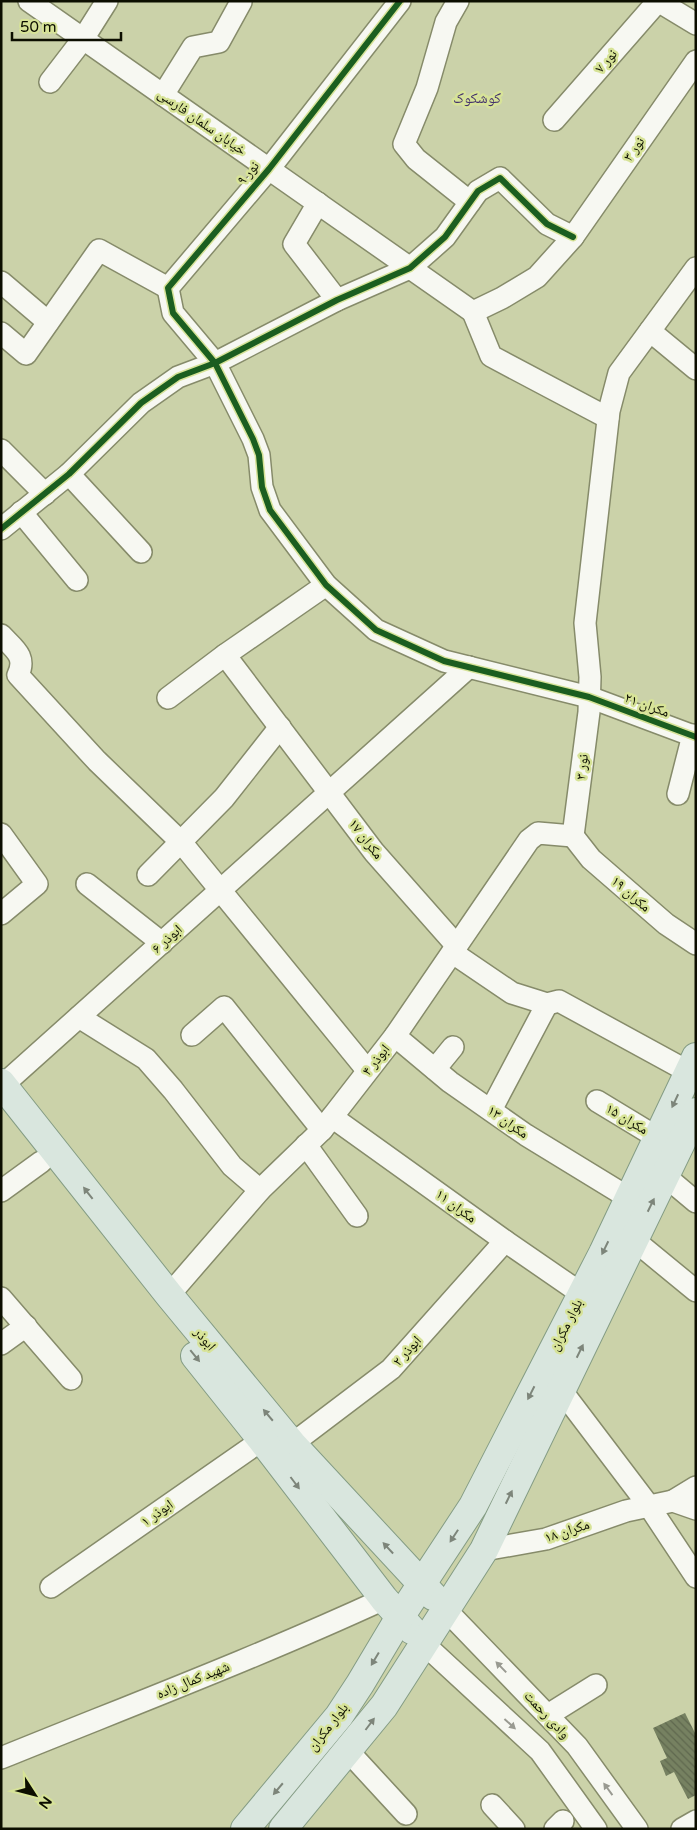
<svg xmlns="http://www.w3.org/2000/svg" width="697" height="1830" viewBox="0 0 697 1830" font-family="'Varela Round','Noto Naskh Arabic',sans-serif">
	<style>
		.building { fill: url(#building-back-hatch) }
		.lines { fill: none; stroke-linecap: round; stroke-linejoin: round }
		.minor-casing { stroke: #868b6a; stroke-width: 24 }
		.major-casing { stroke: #849c84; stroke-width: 30 }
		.minor { stroke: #f7f8f2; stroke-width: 21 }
		.major { stroke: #d9e6de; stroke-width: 28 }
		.cycleway-casing { stroke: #d7e398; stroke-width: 9 }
		.cycleway { stroke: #1b5e20; stroke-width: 6 }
		.oneway { fill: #7d857a }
		.oneway2 { fill: #999a91 }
		.labels { text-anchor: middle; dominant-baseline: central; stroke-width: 5; stroke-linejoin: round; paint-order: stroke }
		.street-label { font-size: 14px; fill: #0c0e00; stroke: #d7e398 }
		.neighbourhood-label { font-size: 15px; fill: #44316d; stroke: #d7e398 }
	</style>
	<defs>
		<pattern id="building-back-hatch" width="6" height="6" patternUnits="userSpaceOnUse" patternTransform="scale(1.25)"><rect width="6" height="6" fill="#768161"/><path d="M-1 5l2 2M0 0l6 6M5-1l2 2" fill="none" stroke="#5f684e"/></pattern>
	</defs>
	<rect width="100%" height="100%" fill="#cbd2a9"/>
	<polygon class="building" points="685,1713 696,1735 696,1795 688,1799 674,1772 666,1776 660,1761 667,1758 653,1728"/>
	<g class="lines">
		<g class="minor-casing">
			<g id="minor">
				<polyline points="29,1 473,312"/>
				<polyline points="400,1 269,169 168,288 173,313 215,363 253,439 259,455 262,487 270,510 326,585 376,630 444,661 589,697 696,737"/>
				<polyline points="458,1 446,22 427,88 404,144 416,159 470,202"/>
				<polyline points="658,1 696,24"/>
				<polyline points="50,82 83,39 107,1"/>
				<polyline points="163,95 193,47 219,42 241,2"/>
				<polyline points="554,120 658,1"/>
				<polyline points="318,203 294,244 337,300"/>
				<polyline points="1,282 48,322"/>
				<polyline points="473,312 502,298 537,277 573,237 696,61"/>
				<polyline points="473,312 491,356 608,418"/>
				<polyline points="650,331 696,369"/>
				<polyline points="1,333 26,354 99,250 168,288"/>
				<polyline points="1,450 45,494"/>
				<polyline points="69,474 141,552"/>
				<polyline points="21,512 77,580"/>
				<polyline points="1,529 69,474 141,403 178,377 215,363 337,300 410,268 445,237 478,191 500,178 547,224 573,237"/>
				<path d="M1,635c13,14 26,21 17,40l79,86 84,81 186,228"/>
				<polyline points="225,655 374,852 457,946"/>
				<polyline points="168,698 225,655 326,585"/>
				<polyline points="678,794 693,735"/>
				<polyline points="1,834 37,884 1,914"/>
				<polyline points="573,836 589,712 590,677 585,623 609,411 619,373 696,268"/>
				<polyline points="573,836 591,859 666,924 696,944"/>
				<polyline points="148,875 224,798 280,727"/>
				<polyline points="87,884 162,943"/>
				<polyline points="453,953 512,993 547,1004 559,1001 689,1072"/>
				<polyline points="79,1017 146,1059 173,1090 232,1166 260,1190"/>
				<polyline points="192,1035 224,1007 322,1130"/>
				<polyline points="395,1036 450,1082 526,1135 629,1198"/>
				<polyline points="435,1069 453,1047"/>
				<polyline points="3,1085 469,667"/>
				<polyline points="597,1101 658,1138"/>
				<polyline points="491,1110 547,1004"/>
				<polyline points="332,1117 505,1241 582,1294"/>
				<polyline points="306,1145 357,1216"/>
				<polyline points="665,1176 696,1202"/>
				<polyline points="1,1191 41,1162"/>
				<polyline points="634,1240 696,1291"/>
				<polyline points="169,1295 260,1190 322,1130 395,1036 529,840 538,833 573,836"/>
				<polyline points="1,1298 71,1379"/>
				<polyline points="1,1344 26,1326"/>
				<polyline points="561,1390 649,1506 696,1577"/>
				<polyline points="292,1444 391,1369 505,1241"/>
				<polyline points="673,1501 696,1487"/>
				<polyline points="484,1550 546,1539 626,1511 673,1501 696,1509"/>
				<polyline points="51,1587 262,1440"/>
				<polyline points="446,1610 577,1746 637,1829"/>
				<polyline points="423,1643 540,1751 596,1829"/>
				<polyline points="548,1715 596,1685"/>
				<polyline points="348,1751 406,1814"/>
				<path d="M1,1758c128,-52 257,-101 383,-159"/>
				<polyline points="492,1805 514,1829"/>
				<polyline points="555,1829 563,1821"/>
				<polyline points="682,1829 696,1821"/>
			</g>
		</g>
		<g class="major-casing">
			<g id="major">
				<polyline points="1,1083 169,1295 292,1444 433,1596"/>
				<polyline points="195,1356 262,1440 384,1599 412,1630"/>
				<polyline points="245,1829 339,1716 360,1684 400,1617 473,1506 603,1253 696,1057"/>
				<polyline points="283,1829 384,1706 484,1550 696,1112"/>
			</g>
		</g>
		<use href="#minor" class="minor"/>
		<use href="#major" class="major"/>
		<g class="cycleway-casing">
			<g id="cycleway">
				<polyline points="400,1 269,169 168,288 173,313 215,363 253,439 259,455 262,487 270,510 326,585 376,630 444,661 589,697 696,737"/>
				<polyline points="1,529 69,474 141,403 178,377 215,363 337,300 410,268 445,237 478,191 500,178 547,224 573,237"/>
			</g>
		</g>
		<use href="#cycleway" class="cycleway"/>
	</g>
	<defs><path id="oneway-solid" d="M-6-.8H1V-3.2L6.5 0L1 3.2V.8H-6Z" transform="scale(1.25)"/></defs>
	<g class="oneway">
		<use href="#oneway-solid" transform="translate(675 1101) rotate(115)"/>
		<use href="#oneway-solid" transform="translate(88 1193) rotate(-128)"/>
		<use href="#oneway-solid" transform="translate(651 1205) rotate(-64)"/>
		<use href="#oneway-solid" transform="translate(605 1248) rotate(116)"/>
		<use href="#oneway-solid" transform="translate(580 1351) rotate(-64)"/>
		<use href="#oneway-solid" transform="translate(195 1356) rotate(51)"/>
		<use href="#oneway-solid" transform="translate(531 1393) rotate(117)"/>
		<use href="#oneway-solid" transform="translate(268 1415) rotate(-130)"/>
		<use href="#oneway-solid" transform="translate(295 1483) rotate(53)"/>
		<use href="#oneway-solid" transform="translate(509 1497) rotate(-64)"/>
		<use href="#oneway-solid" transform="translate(454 1536) rotate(123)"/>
		<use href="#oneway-solid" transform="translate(388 1548) rotate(-133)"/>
		<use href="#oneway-solid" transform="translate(375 1659) rotate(121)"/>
		<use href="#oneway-solid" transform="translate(370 1724) rotate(-53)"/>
		<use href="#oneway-solid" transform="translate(278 1789) rotate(130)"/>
	</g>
	<g class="oneway2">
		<use href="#oneway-solid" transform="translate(501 1667) rotate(-134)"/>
		<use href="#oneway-solid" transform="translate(510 1724) rotate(42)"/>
		<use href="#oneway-solid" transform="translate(608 1789) rotate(-126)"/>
	</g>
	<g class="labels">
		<g class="street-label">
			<text transform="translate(606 61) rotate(-49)">نور ۷</text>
			<text transform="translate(202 122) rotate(35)">خیابان سلمان فارسی</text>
			<text transform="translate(634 149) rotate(-55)">نور ۳</text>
			<text transform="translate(248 173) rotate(-50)">نور ۹</text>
			<text transform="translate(647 705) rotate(20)">مکران ۲۱</text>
			<text transform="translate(582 767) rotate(-83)">نور ۳</text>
			<text transform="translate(366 839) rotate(52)">مکران ۱۷</text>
			<text transform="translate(631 894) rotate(41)">مکران ۱۹</text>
			<text transform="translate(167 939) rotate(-42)">ابوذر ۶</text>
			<text transform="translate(376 1060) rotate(-51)">ابوذر ۴</text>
			<text transform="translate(627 1119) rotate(31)">مکران ۱۵</text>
			<text transform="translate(508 1122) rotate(35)">مکران ۱۳</text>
			<text transform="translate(456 1206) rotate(36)">مکران ۱۱</text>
			<text transform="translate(566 1325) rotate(-63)">بلوار مکران</text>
			<text transform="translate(205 1339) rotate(50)">ابوذر</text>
			<text transform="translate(407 1351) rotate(-48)">ابوذر ۲</text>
			<text transform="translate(157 1513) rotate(-35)">ابوذر ۱</text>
			<text transform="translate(567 1531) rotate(-18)">مکران ۱۸</text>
			<text transform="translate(193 1680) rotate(-22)">شهید کمال زاده</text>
			<text transform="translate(547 1715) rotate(47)">وادی رحمت</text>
			<text transform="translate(328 1727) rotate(-52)">بلوار مکران</text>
		</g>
		<g class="neighbourhood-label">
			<text x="477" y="98">کوشکوک</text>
		</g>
	</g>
	<rect width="697" height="1830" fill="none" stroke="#0c0e00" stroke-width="5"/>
	<g transform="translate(35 1795) rotate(126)" stroke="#d7e398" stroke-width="4" paint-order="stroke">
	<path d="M0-4L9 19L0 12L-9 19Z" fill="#0c0e00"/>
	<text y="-8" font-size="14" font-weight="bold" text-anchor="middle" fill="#0c0e00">N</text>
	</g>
	<path d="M12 32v8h109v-8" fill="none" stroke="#0c0e00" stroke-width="2.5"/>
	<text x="20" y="32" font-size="15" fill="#0c0e00" stroke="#d7e398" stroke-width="4" paint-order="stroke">50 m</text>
</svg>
